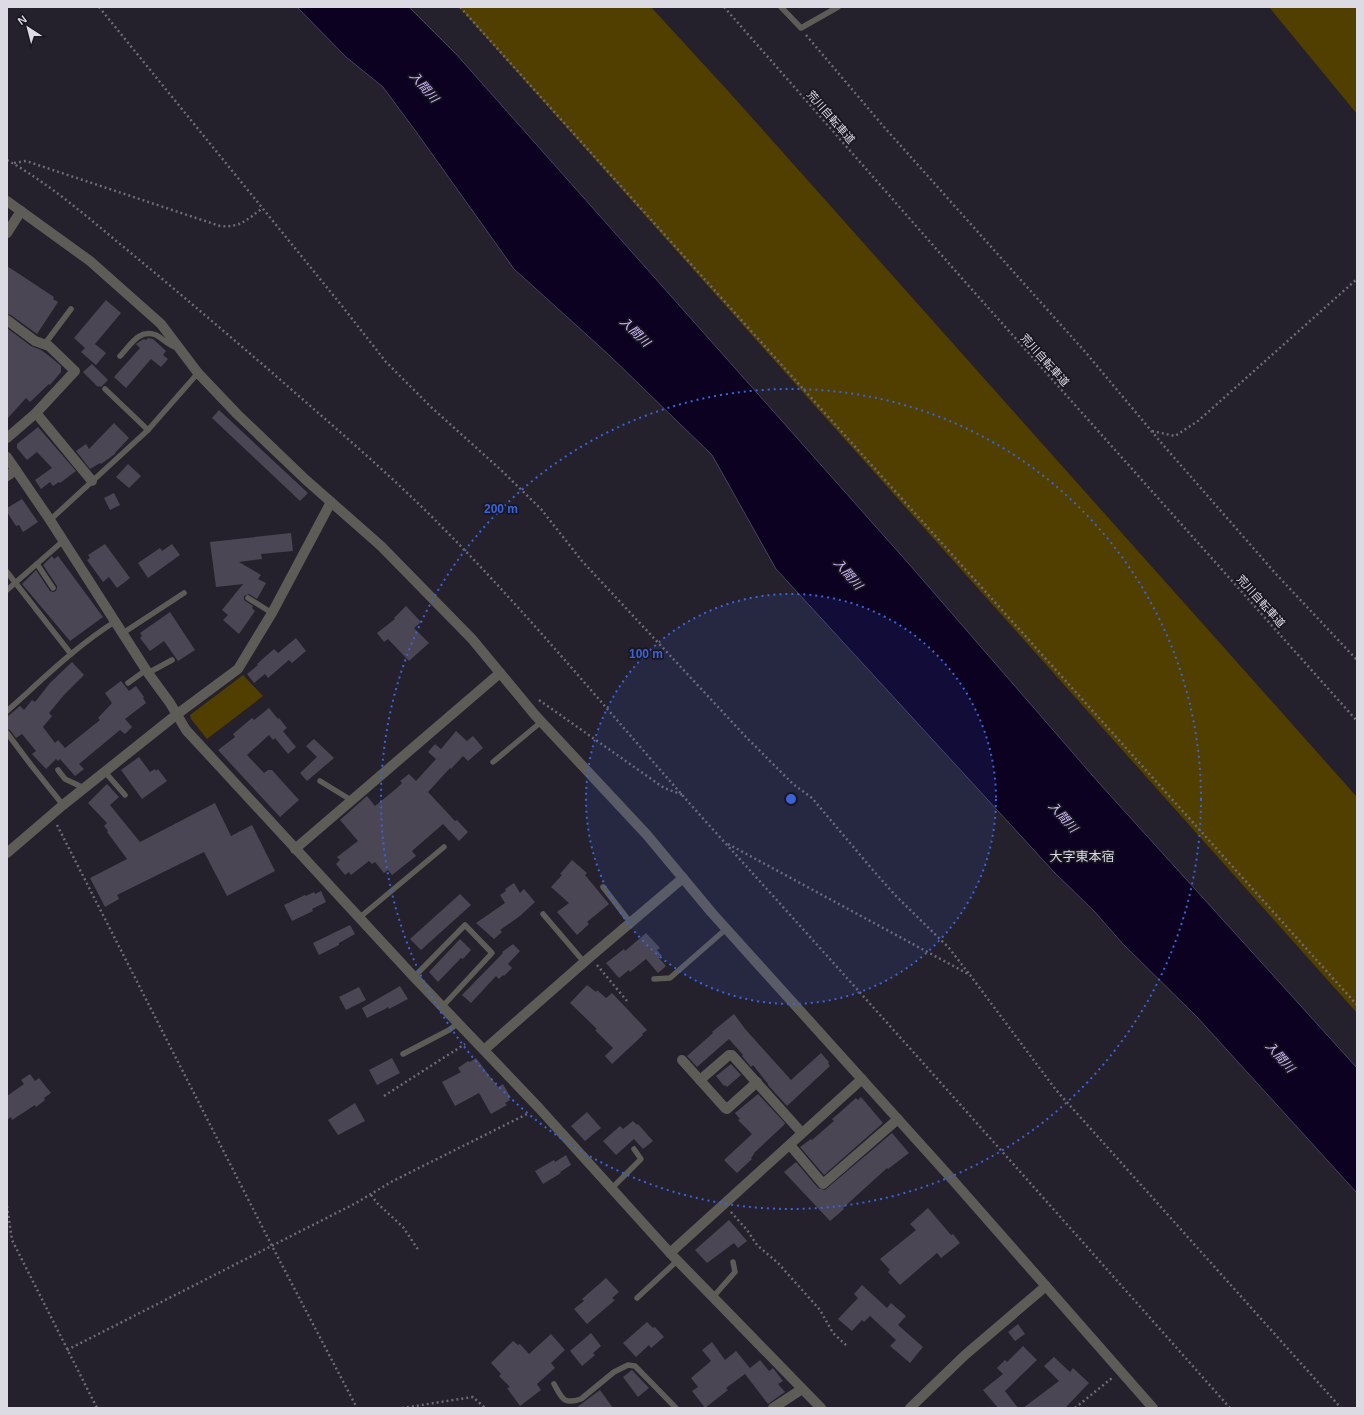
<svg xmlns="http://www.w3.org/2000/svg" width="1364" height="1415" viewBox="0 0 1364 1415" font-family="Helvetica,'Noto Sans JP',sans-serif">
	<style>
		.green { fill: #513f00 }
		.water { fill: #0d0121; stroke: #4b425b }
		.building { fill: #4a4654 }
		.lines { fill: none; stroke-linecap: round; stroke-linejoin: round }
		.path { stroke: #6d6a75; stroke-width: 2.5; stroke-dasharray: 2 3; stroke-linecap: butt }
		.lane { stroke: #5e5c56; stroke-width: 5.5 }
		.street { stroke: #5e5c56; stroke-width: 10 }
		.ring { fill: none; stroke: #3a63da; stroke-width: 2; stroke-dasharray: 2 4 }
		.labels { text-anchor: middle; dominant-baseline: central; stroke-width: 3.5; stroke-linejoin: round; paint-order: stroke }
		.street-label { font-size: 11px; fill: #dcdae2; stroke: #1a1722 }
		.water-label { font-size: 12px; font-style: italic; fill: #cebcfa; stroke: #1a1722 }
		.quarter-label { font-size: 13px; fill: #dcdae2; stroke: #1a1722 }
		.centre { fill: #3a63da; stroke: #1a1722; stroke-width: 2 }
		.ring-label { font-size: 12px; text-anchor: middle; font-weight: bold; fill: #3a63da; stroke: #1a1722; stroke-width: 3.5; stroke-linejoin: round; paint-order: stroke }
	</style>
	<rect width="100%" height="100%" fill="#24202c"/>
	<g class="green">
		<polygon points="459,7 651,7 729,92 1357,797 1357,1013"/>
		<polygon points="1269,7 1357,7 1357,114"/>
		<polygon points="243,675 263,696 207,739 191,719 190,715"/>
	</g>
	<polygon class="water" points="297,7 409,7 456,54 909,564 1099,783 1357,1068 1357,1193 1197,1017 1123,944 1094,911 1054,872 776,569 712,455 609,355 514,269 417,133 383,87 346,57"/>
	<g class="building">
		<polygon points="7,266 54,297 53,299 58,302 37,334 11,315 7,314"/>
		<polygon points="106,300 121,313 95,344 106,353 96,365 81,352 85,348 74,338"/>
		<polygon points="7,328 31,346 41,350 48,355 61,366 61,372 50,385 49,384 30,402 26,398 7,419"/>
		<polygon points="148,338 153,339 166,351 163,355 168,359 161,367 151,359 126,388 114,377 140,348 136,344 142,340 144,339 146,340"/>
		<polygon points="92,364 108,380 101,387 99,386 98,387 83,372"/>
		<polygon points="219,410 308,493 300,501 212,418"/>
		<polygon points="114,423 129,438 115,453 115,454 101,464 100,463 90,469 76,451 86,444 89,449"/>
		<polygon points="38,427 76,471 60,483 59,482 53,486 50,482 41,489 35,480 52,468 37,452 27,460 17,448 17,444"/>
		<polygon points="128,464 141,476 129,488 116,477"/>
		<polygon points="114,493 120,505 110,510 104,498"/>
		<polygon points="22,499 38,522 23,532 19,525 16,526 7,512 7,508"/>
		<polygon points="291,533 293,551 261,554 262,559 239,562 261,575 258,579 266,583 257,599 249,594 244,596 244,600 253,606 252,608 255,611 239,634 223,620 228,615 222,610 243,584 216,587 210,542"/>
		<polygon points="105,544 130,578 117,588 109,577 103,582 87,560 90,558 88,555"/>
		<polygon points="172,544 180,555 148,578 138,563 160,548 162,551"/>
		<polygon points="52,556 54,559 58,556 103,617 70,641 22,584 36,570 50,591 53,592 56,591 57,588 57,586 43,565"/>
		<polygon points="406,606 421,622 414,628 429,643 409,661 388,639 384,642 377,633 395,619 394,618"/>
		<polygon points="170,612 195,650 178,661 164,641 150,651 140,638 142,636 140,633"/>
		<polygon points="296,638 306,651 292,663 289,660 268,678 265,674 254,683 247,674 258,665 257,664 274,649 278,653"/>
		<polygon points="72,662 84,675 64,695 49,713 52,716 43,727 55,743 58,740 65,748 100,720 98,718 112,703 105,693 121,681 129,691 136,686 144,697 143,698 146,703 125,719 132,727 125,734 120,730 79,764 84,769 75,776 60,759 58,761 56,759 46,769 32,754 36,751 22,734 16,738 10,730 7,729 7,717 20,706 24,710 32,700 35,702 50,683"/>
		<polygon points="269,708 278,719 279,718 287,728 283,731 296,747 288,754 275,738 273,740 269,735 247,755 264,773 268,770 272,770 299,800 280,817 218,750 235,737 233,734 252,718 254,720"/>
		<polygon points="456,731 467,741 473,736 483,748 468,761 463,756 451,769 450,768 428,792 455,821 457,820 468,832 459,841 443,824 412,851 416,856 392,875 388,870 384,873 375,862 372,864 369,861 351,875 349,872 345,875 336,864 340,860 337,857 358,841 340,820 367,796 375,806 397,788 402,783 400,781 409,774 416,781 436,759 428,752 435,744 441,749"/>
		<polygon points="314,739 334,758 307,781 300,773 317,757 306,746"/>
		<polygon points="139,757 150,772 155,769 156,771 158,769 167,781 142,799 121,770"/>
		<polygon points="107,784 119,797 110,805 140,842 215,803 231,836 252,825 275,871 227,896 204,852 117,895 119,899 105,907 90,878 127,859 107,832 108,831 104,826 107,823 88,803"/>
		<polygon points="572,860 587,873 585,875 609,904 587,922 589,924 577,935 557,912 569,903 551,887 562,875 560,874"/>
		<polygon points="514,883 520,893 524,889 535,902 520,916 500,930 502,932 494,939 476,923 505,903 500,895 506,891 505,889"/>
		<polygon points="321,891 326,902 312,909 313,911 292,921 284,905 305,895 306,896 314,892 315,894"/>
		<polygon points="460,894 471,905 421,950 410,939"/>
		<polygon points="350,925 355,934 339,943 339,945 319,955 313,943"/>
		<polygon points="646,933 660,948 657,950 662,956 659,958 666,966 658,973 646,959 630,972 629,970 619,978 606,963 624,949 625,951"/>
		<polygon points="460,939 471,950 463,959 461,958 438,982 429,972"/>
		<polygon points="513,944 520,951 508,964 512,968 504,976 503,975 499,979 496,976 471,1003 462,995 503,953 502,952"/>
		<polygon points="587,985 596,992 597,990 606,998 612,993 647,1030 642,1034 643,1035 612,1064 605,1056 613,1048 595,1030 597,1029 570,1003"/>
		<polygon points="400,986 408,999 389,1009 388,1007 385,1009 367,1018 362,1008"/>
		<polygon points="359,987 366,1000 346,1010 339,997"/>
		<polygon points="734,1014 746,1030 791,1080 821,1053 829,1062 828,1063 830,1066 787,1106 768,1085 768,1084 753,1065 751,1067 742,1056 743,1055 729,1039 697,1067 687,1056 713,1033 712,1032"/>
		<polygon points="392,1058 400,1073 377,1085 369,1070"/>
		<polygon points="476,1058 498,1087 503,1084 511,1098 509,1098 510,1100 505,1103 507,1105 491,1114 479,1093 455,1106 442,1082 461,1072 458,1068 468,1061 470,1062"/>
		<polygon points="731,1064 741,1075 727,1087 725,1085 724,1086 716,1076"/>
		<polygon points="30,1074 35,1081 39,1078 51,1093 44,1098 45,1100 36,1107 35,1105 12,1120 11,1117 7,1120 7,1096 24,1084 21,1080"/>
		<polygon points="758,1094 785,1123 784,1125 754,1153 754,1154 751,1158 752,1159 737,1173 724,1160 752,1134 738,1120 740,1119 735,1113"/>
		<polygon points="861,1097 883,1123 824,1175 800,1147 811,1139 812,1140 834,1121 832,1119 838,1114 856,1098 858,1100"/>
		<polygon points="355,1103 365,1121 338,1135 328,1120"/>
		<polygon points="587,1112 601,1128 585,1141 571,1126"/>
		<polygon points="633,1121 637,1125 638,1124 653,1141 643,1149 634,1139 616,1155 603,1141 620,1126 623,1129"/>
		<polygon points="892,1133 909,1153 888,1169 887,1168 843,1208 844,1209 830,1221 784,1172 796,1162 818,1188 825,1190"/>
		<polygon points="566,1155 571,1165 560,1172 561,1173 543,1184 535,1171 554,1160 555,1162"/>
		<polygon points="928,1208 951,1235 953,1234 960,1243 941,1258 937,1253 900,1285 888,1272 890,1270 880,1259 916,1230 910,1224"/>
		<polygon points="729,1220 747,1241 738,1248 734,1243 707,1263 695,1250"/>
		<polygon points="606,1278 619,1292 612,1298 615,1300 587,1324 574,1309 584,1301 582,1299"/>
		<polygon points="862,1285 887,1308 891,1303 906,1316 898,1325 923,1347 910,1363 890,1346 896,1340 870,1316 864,1322 862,1320 852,1331 838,1319 858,1298 854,1294"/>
		<polygon points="647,1322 653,1328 655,1327 664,1337 651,1348 649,1345 636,1357 623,1343"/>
		<polygon points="1018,1324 1025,1334 1015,1341 1008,1332"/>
		<polygon points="591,1333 601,1346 593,1353 595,1355 582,1366 570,1351"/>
		<polygon points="551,1334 565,1350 551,1363 555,1368 537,1384 541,1390 520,1406 507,1388 510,1387 499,1376 501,1374 491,1363 513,1341 518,1345 520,1344 529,1354"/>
		<polygon points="712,1342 725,1360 736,1351 750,1368 760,1360 769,1371 773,1368 783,1381 778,1384 785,1392 768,1404 745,1374 726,1388 728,1390 705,1408 692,1391 698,1387 691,1378 711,1361 702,1350"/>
		<polygon points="1023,1346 1037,1360 1005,1391 1018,1408 998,1408 983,1390 1003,1374 997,1368 1005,1360 1007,1362"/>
		<polygon points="1054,1357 1070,1372 1073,1368 1089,1383 1065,1408 1023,1408 1059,1381 1044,1366"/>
		<polygon points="632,1370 649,1388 638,1397 623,1377"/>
		<polygon points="600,1390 613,1408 576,1408"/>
	</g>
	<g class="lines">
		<g class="path">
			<polyline points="99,7 342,306 386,362 431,407 501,470 541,509 582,561 746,737 793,784 812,798 872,869 895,895 949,948 970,975"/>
			<polyline points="460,7 1357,1005"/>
			<polyline points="724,7 967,284 1357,721"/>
			<polyline points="806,35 884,127 1087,354 1164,446 1276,574 1357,660"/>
			<path d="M7,160c41,23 77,54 113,84 50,41 99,83 148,125 59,52 120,103 176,160 93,94 176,197 264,295 175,193 349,389 522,584"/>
			<path d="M14,163l12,-2 194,65c21,2 27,-7 43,-18"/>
			<polyline points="1152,431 1175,436 1198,421 1357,279"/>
			<polyline points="539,700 664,788 683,795"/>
			<polyline points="57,825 272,1246 357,1408"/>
			<polyline points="728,844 970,975 1056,1090 1341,1408"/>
			<polyline points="597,965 627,1001"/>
			<polyline points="384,1096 465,1044"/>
			<polyline points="371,1195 378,1204 403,1227 419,1251"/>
			<polyline points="7,1206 12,1240 97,1408"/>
			<polyline points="731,1212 747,1230 757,1245 778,1263 820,1310 833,1333 848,1347"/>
			<polyline points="67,1350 356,1203 391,1182 529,1113"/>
			<polyline points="402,1408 473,1397 485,1408"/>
			<polyline points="1075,1408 1112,1378"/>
		</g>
		<g class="lane">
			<polyline points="781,7 801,28 838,7"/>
			<polyline points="44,345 71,309"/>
			<path d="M120,356c10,-10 19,-28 36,-21 8,4 11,10 22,13"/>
			<polyline points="105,389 148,430"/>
			<polyline points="50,520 148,430 198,373"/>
			<polyline points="37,564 53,588"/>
			<polyline points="7,572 71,654"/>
			<polyline points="7,590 63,541"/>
			<polyline points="248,598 272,613"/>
			<polyline points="123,633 184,593"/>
			<polyline points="148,673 172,660"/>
			<polyline points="128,683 146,670"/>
			<path d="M7,711c35,-31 69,-65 109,-90"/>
			<polyline points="7,733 31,765 63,805"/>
			<polyline points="493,762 541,722"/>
			<polyline points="58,770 65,779 84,788"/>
			<polyline points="105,772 125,795"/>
			<polyline points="320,781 351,800"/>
			<polyline points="603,887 630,922"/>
			<polyline points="543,914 584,962"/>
			<polyline points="359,918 444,847"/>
			<polyline points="414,977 465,925 492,953 442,1007"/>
			<polyline points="654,979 670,978 726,929"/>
			<polyline points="403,1054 449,1030 457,1024"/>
			<polyline points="612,1188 641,1159 634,1149"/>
			<polyline points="713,1297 735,1272 733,1262"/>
			<polyline points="637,1298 678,1260"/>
			<path d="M554,1384c8,14 9,21 27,15l33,-27 14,-7 7,1 41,42"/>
		</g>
		<g class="street">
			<polyline points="7,201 90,261 161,324 198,373 237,414 306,480 381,546 472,639 535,715 647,835 712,913 950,1177 1153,1408"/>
			<polyline points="7,233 21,211"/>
			<polyline points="7,320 35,341 49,346 75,371 36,413 7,438"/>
			<polyline points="36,413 92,481"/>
			<polyline points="7,457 50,520 148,673 170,703 186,730 414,977 539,1108 670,1253 821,1408"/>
			<polyline points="7,476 16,470"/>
			<polyline points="295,849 500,673"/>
			<polyline points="7,853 63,805 176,715 238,669 272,613 331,502"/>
			<polyline points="484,1050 590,957 683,878"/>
			<polyline points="682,1060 725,1108 727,1109 757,1082"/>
			<polyline points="700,1080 729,1055 732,1055 802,1133"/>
			<polyline points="790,1145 823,1184 898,1119"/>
			<polyline points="670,1253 862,1079"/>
			<polyline points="773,1408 802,1389"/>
			<polyline points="910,1408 965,1355 1046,1286"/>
		</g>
	</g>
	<circle cx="791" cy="799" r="205" fill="#3a63da" fill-opacity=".12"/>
	<g class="ring">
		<circle cx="791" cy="799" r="205"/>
		<circle cx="791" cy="799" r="410"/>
	</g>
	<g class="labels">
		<g class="street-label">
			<text transform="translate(831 117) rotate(49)">荒川自転車道</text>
			<text transform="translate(1045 360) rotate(48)">荒川自転車道</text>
			<text transform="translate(1261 601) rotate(48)">荒川自転車道</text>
		</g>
		<g class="water-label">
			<text transform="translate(424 87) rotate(49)">入間川</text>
			<text transform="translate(635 332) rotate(44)">入間川</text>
			<text transform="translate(848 574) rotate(49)">入間川</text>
			<text transform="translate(1063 817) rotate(48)">入間川</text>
			<text transform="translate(1280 1057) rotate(48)">入間川</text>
		</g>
		<g class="quarter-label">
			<text x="1082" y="856">大字東本宿</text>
		</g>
	</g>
	<circle cx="791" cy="799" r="6" class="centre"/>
	<g class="ring-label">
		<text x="501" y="513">200 m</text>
		<text x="646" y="658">100 m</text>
	</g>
	<rect width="1364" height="1415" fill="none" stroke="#dcdae2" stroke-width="16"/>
	<g transform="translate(28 28) rotate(324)" stroke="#1a1722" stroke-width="3" paint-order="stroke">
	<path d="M0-3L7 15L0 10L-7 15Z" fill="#dcdae2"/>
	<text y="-6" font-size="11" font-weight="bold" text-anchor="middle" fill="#dcdae2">N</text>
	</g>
</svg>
